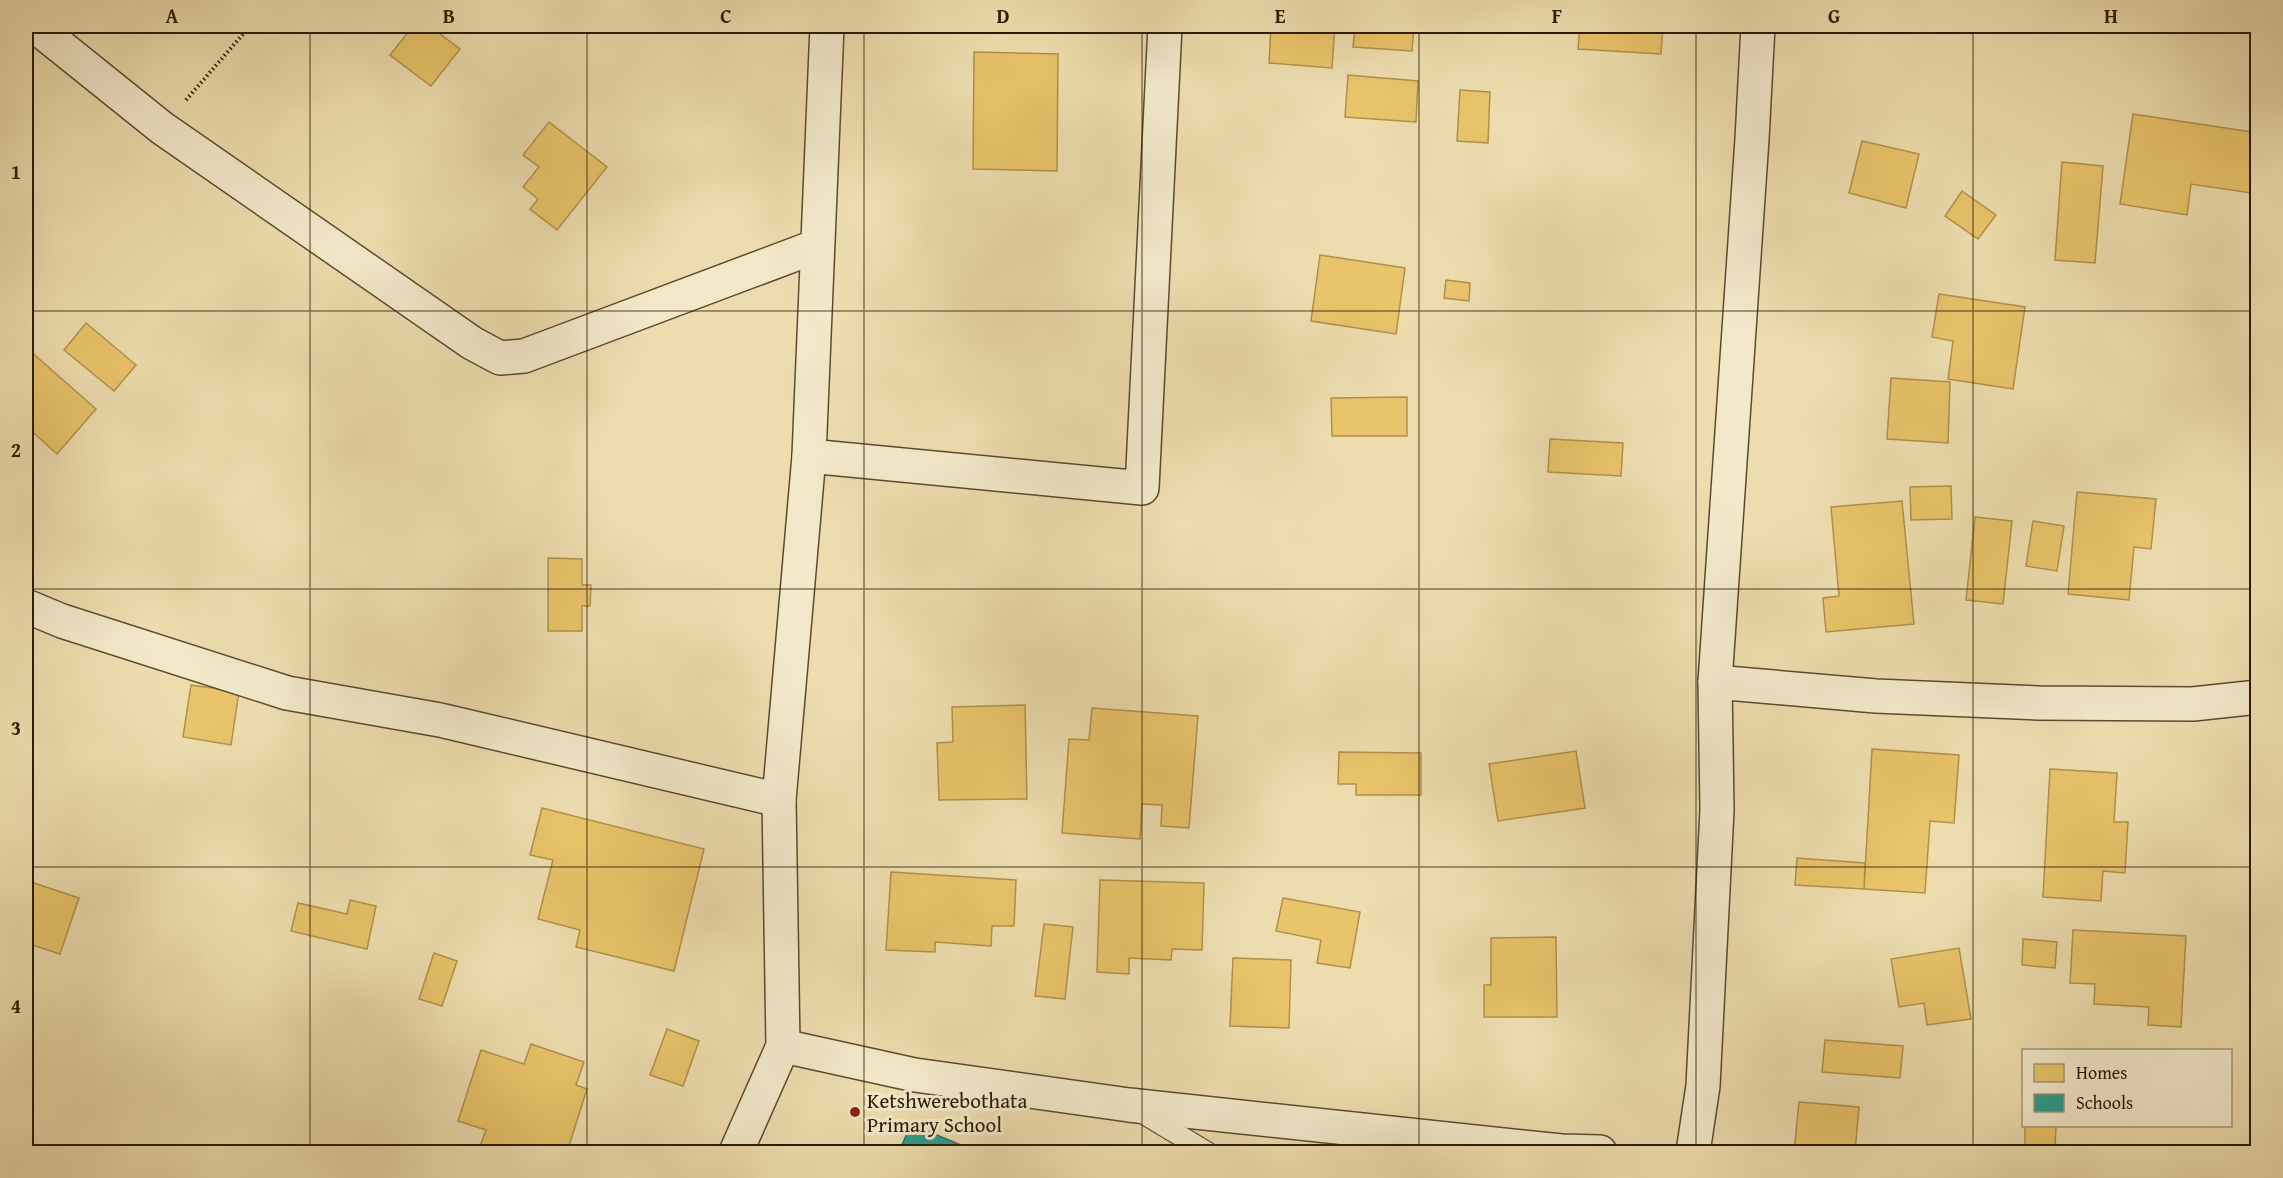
<svg xmlns="http://www.w3.org/2000/svg" width="2283" height="1178" viewBox="0 0 2283 1178" font-family="'Gentium Book Plus',serif">
	<style>
		.homes { fill: #e9c46a; stroke: #b0914b; stroke-width: 1.5 }
		.schools { fill: #2a9d8f; stroke: #2a7665; stroke-width: 1.5 }
		.lines { fill: none; stroke-linecap: round; stroke-linejoin: round }
		.service-casing { stroke: #5b4b2e; stroke-width: 22 }
		.minor-casing { stroke: #5b4b2e; stroke-width: 36 }
		.path { stroke: #2a1a03; stroke-width: 4; stroke-dasharray: 1.5 3; stroke-linecap: butt }
		.service { stroke: #f3e9ca; stroke-width: 20 }
		.minor { stroke: #f3e9ca; stroke-width: 33 }
		.grid { fill: none; stroke: #2a1a03; stroke-width: 1.5; stroke-opacity: 0.55 }
		.poi-dot { fill: #8f2418; stroke: #f3e9ca; stroke-width: 2 }
		.labels { text-anchor: middle; dominant-baseline: central; stroke-width: 6; stroke-linejoin: round; paint-order: stroke }
		.poi-label { font-size: 21px; fill: #2a1a03; stroke: #f3e9ca; text-anchor: start }
		.neatline { fill: none; stroke: #2a1a03; stroke-width: 2 }
		.grid-label { font-size: 20px; text-anchor: middle; font-weight: bold; fill: #2a1a03 }
	</style>
	<rect width="100%" height="100%" fill="#edddae"/>
	<filter id="stains"><feTurbulence type="fractalNoise" baseFrequency=".00333" numOctaves="4"/><feColorMatrix values="0 0 0 0 .2 0 0 0 0 .09 0 0 0 0 .02 0 0 0 .5 -.17"/></filter>
	<radialGradient id="worn" r=".72"><stop offset=".6" stop-color="#630" stop-opacity="0"/><stop offset="1" stop-color="#630" stop-opacity=".3"/></radialGradient>
	<g class="homes">
		<polygon points="413,26 429,26 460,49 431,86 390,55"/>
		<polygon points="1271,26 1335,26 1332,68 1269,63"/>
		<polygon points="1355,26 1414,26 1412,51 1353,47"/>
		<polygon points="1580,26 1663,26 1661,54 1578,49"/>
		<polygon points="974,52 1058,54 1057,171 973,169"/>
		<polygon points="1348,75 1418,81 1416,122 1345,117"/>
		<polygon points="1460,90 1490,92 1488,143 1457,141"/>
		<polygon points="2133,114 2258,133 2258,150 2251,193 2191,184 2187,215 2120,204"/>
		<polygon points="549,122 607,167 557,230 530,209 538,199 523,187 539,167 523,155"/>
		<polygon points="1862,141 1919,154 1906,208 1849,193"/>
		<polygon points="2062,162 2103,166 2095,263 2055,260"/>
		<polygon points="1962,191 1996,215 1978,239 1945,216"/>
		<polygon points="1320,255 1405,268 1396,334 1311,321"/>
		<polygon points="1446,280 1470,283 1469,301 1444,298"/>
		<polygon points="1939,294 2025,307 2013,389 1948,379 1953,341 1932,337"/>
		<polygon points="86,323 136,365 114,391 64,350"/>
		<polygon points="29,350 96,409 57,454 26,426 26,354"/>
		<polygon points="1891,378 1950,382 1948,443 1887,439"/>
		<polygon points="1407,397 1407,436 1332,436 1331,398"/>
		<polygon points="1550,439 1623,443 1621,476 1548,472"/>
		<polygon points="1951,486 1952,519 1911,520 1910,487"/>
		<polygon points="2077,492 2156,499 2151,549 2134,547 2129,600 2068,594"/>
		<polygon points="1902,501 1914,624 1826,632 1823,598 1839,596 1831,507"/>
		<polygon points="1975,517 2012,521 2003,604 1966,600"/>
		<polygon points="2033,521 2064,526 2057,571 2026,566"/>
		<polygon points="548,558 582,559 582,585 591,585 590,606 582,606 582,631 548,631"/>
		<polygon points="191,685 239,692 231,745 183,737"/>
		<polygon points="1025,705 1027,799 939,800 937,743 953,742 952,707"/>
		<polygon points="1092,708 1198,716 1189,828 1161,826 1162,805 1142,804 1140,839 1062,833 1069,739 1089,740"/>
		<polygon points="1872,749 1959,755 1954,823 1930,821 1925,893 1864,889"/>
		<polygon points="1576,751 1585,808 1498,821 1489,764"/>
		<polygon points="1339,752 1421,753 1421,795 1356,795 1356,784 1338,784"/>
		<polygon points="2050,769 2117,773 2114,822 2128,822 2125,873 2103,871 2101,901 2043,897"/>
		<polygon points="542,808 704,849 674,971 576,947 580,930 538,919 553,860 530,855"/>
		<polygon points="1797,858 1865,863 1864,889 1795,885"/>
		<polygon points="891,872 1016,880 1014,926 992,926 991,946 935,942 935,952 886,950"/>
		<polygon points="1100,880 1204,883 1202,950 1172,949 1171,960 1129,958 1129,974 1097,972"/>
		<polygon points="28,881 79,898 60,954 26,943 26,889"/>
		<polygon points="1283,898 1360,912 1350,968 1317,963 1321,940 1276,931"/>
		<polygon points="350,900 376,906 367,949 291,931 298,903 347,914"/>
		<polygon points="1044,924 1073,927 1065,999 1035,996"/>
		<polygon points="2073,930 2186,936 2181,1027 2148,1025 2149,1007 2094,1004 2095,984 2070,983"/>
		<polygon points="1556,937 1557,1017 1484,1017 1484,985 1491,985 1491,938"/>
		<polygon points="2023,939 2057,942 2055,968 2022,965"/>
		<polygon points="1959,948 1971,1019 1927,1025 1924,1003 1899,1007 1891,959"/>
		<polygon points="434,953 457,961 442,1006 419,999"/>
		<polygon points="1233,958 1291,960 1289,1028 1230,1026"/>
		<polygon points="667,1029 699,1041 683,1086 650,1075"/>
		<polygon points="1825,1040 1903,1046 1900,1078 1822,1072"/>
		<polygon points="531,1044 584,1062 576,1085 587,1089 567,1152 478,1152 486,1130 458,1121 481,1050 524,1064"/>
		<polygon points="1799,1102 1859,1107 1855,1152 1794,1152"/>
		<polygon points="2025,1126 2056,1126 2055,1147 2025,1145"/>
	</g>
	<polygon class="schools" points="911,1124 977,1152 899,1152"/>
	<g class="lines">
		<g class="service-casing">
			<polyline id="service" points="1139,1111 1207,1152"/>
		</g>
		<g class="minor-casing">
			<g id="minor">
				<polyline points="35,26 162,128 472,343 500,358 524,356 817,246"/>
				<polyline points="809,456 1142,488 1165,26"/>
				<polyline points="26,606 62,621 287,693 440,720 779,800"/>
				<polyline points="1715,682 1876,696 2039,703 2193,704 2258,697"/>
				<polyline points="783,1046 915,1075 1129,1105 1561,1151 1600,1152"/>
				<polyline points="736,1152 783,1046 779,800 809,456 827,26"/>
				<polyline points="1693,1152 1703,1086 1717,810 1715,682 1752,139 1758,26"/>
			</g>
		</g>
		<polyline class="path" points="186,100 250,26"/>
		<use href="#service" class="service"/>
		<use href="#minor" class="minor"/>
	</g>
	<path class="grid" d="M310,26v1126M587,26v1126M864,26v1126M1142,26v1126M1419,26v1126M1696,26v1126M1973,26v1126M26,311h2232M26,589h2232M26,867h2232"/>
	<circle class="poi-dot" cx="855" cy="1112" r="6"/>
	<g class="labels">
		<g class="poi-label">
			<text x="867" y="1100">Ketshwerebothata<tspan x="867" dy="24">Primary School</tspan></text>
		</g>
	</g>
	<rect width="2283" height="1178" fill="none" stroke="#edddae" stroke-width="66"/>
	<rect x="2022" y="1049" width="210" height="78" fill="#f3e9ca" stroke="#a3967a" stroke-width="1.5"/>
	<rect x="2034" y="1064" width="30" height="18" fill="#e9c46a" stroke="#a3967a" stroke-width="1.5"/>
	<text x="2076" y="1079" font-size="18" fill="#2a1a03">Homes</text>
	<rect x="2034" y="1094" width="30" height="18" fill="#2a9d8f" stroke="#a3967a" stroke-width="1.5"/>
	<text x="2076" y="1109" font-size="18" fill="#2a1a03">Schools</text>
	<rect x="33" y="33" width="2217" height="1112" class="neatline"/>
	<g class="grid-label">
		<text x="172" y="23">A</text>
		<text x="449" y="23">B</text>
		<text x="726" y="23">C</text>
		<text x="1003" y="23">D</text>
		<text x="1280" y="23">E</text>
		<text x="1557" y="23">F</text>
		<text x="1834" y="23">G</text>
		<text x="2111" y="23">H</text>
		<text x="16" y="179">1</text>
		<text x="16" y="457">2</text>
		<text x="16" y="735">3</text>
		<text x="16" y="1013">4</text>
	</g>
	<rect width="100%" height="100%" filter="url(#stains)"/>
	<rect width="100%" height="100%" fill="url(#worn)"/>
</svg>
